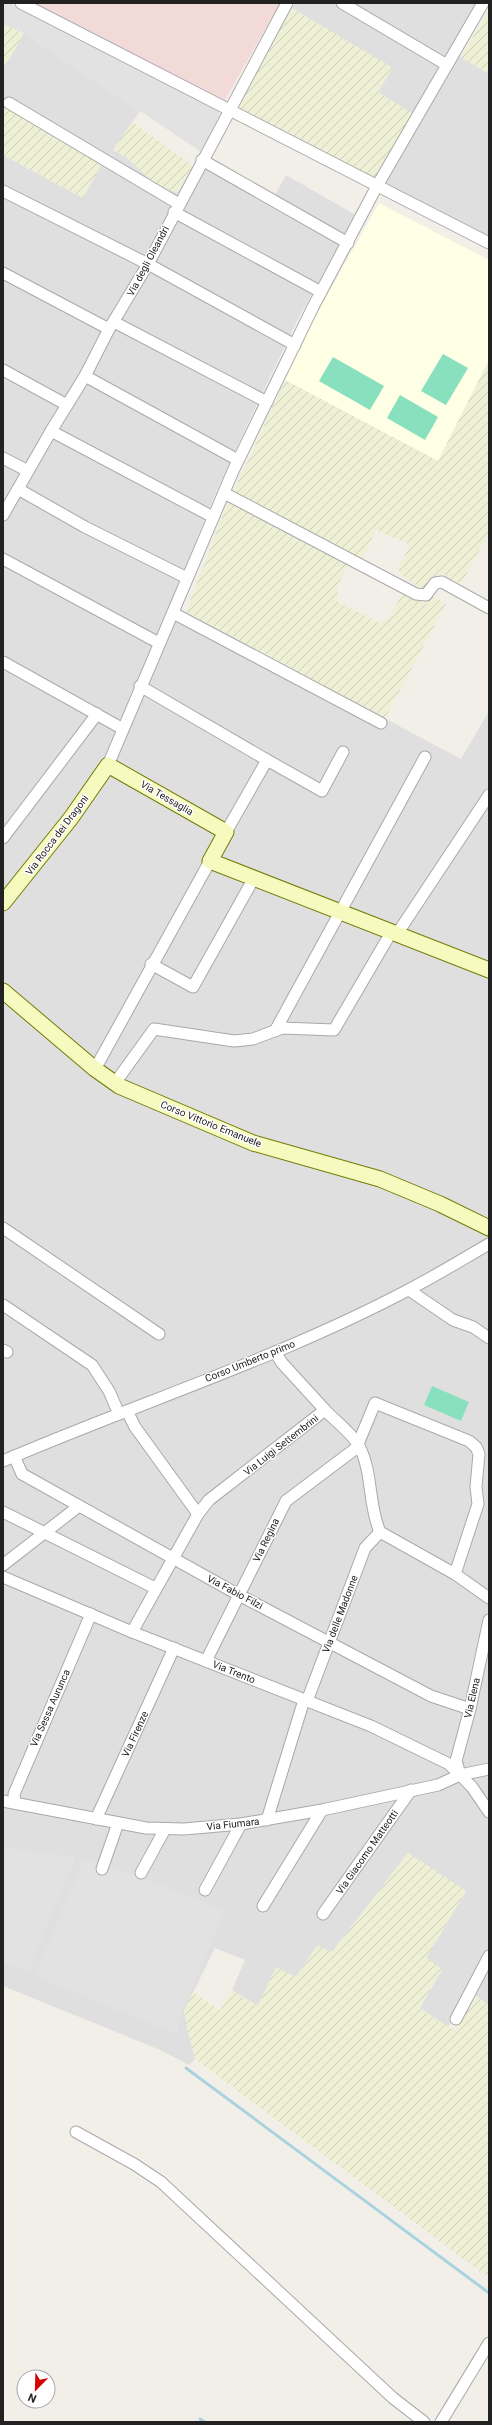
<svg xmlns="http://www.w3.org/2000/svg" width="492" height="2425" viewBox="0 0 492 2425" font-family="Roboto,sans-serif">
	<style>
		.residential { fill: #e0dfdf }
		.commercial { fill: #f2dad9 }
		.education { fill: #ffffe5 }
		.farmland { fill: url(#farmland-furrows) }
		.pitch { fill: #88e0be }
		.parking { fill: #e2e2e2 }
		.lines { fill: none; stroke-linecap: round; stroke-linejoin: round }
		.stream { stroke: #aad3df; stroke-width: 3 }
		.street-casing { stroke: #a9a9a9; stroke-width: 13 }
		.secondary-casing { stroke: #707d05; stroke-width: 17 }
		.street { stroke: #fff; stroke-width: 11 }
		.secondary { stroke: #f7fabf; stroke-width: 15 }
		.labels { text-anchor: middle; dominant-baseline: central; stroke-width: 3; stroke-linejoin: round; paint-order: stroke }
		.street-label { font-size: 10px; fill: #222; stroke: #fff }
	</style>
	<defs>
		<pattern id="farmland-furrows" width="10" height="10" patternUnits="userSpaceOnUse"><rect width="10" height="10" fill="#eef0d5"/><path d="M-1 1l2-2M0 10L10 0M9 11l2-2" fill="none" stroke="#ccceb7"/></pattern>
	</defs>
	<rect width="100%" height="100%" fill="#f2efe9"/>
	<g class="residential">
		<polygon points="295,3 478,3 452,52 489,74 489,236 376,178 378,92 292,8"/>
		<polygon points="24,33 140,111 113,150 126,157 155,183 178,192 201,152 275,195 286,175 356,215 300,315 260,398 215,494 170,604 461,759 489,711 489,2005 467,1990 448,2027 420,2008 442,1970 426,1958 466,1891 408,1853 332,1952 317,1946 296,1977 276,1968 258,2006 232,1990 245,1960 215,1948 184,2011 195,2059 189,2065 158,2049 3,1986 3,155 83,198 100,165 3,106 3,70"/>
	</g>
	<polygon class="commercial" points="31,3 280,3 225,100"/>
	<polygon class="education" points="379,203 489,260 489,360 438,461 285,380 321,306"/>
	<g class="farmland">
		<polygon points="292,8 393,68 378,92 413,114 376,178 240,108 239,101"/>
		<polygon points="489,10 489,74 461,57"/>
		<polygon points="3,24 24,33 3,70"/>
		<polygon points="3,106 101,165 83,198 3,155"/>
		<polygon points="132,122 193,166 178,192 166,190 155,183 126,157 113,150"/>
		<polygon points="489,360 489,533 461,584 443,574 435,577 423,590 404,577 398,569 410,545 376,530 361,561 233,493 285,380 438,461"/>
		<polygon points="229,499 349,563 337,587 338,602 378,622 386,620 405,591 427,604 431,596 446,604 385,718 186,612"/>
		<polygon points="408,1853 466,1891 426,1958 442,1969 420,2008 455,2031 475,1995 489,2005 489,2278 195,2059 187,2028 184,2011 193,1992 220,2011 232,1990 258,2006 276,1967 296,1977 317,1946 332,1952"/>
	</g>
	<g class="pitch">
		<polygon points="443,354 468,368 446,405 421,391"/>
		<polygon points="333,357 384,386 370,410 319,381"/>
		<polygon points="400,395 438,417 425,440 387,418"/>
		<polygon points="432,1386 469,1402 461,1421 424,1405"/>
	</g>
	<g class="parking">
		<polygon points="3,3 9,3 217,109 220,115 201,152 24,33 3,24"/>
		<polygon points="3,1847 74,1857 74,1862 28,1972 3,1962"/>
		<polygon points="83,1860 113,1867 225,1910 183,2011 177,2034 34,1976"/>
	</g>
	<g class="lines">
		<g class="stream">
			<polyline points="186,2068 489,2293"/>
			<polyline points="200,2419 205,2422"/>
		</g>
		<g class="street-casing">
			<g id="street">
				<polyline points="21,3 489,243"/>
				<polyline points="342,3 447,65"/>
				<polyline points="9,103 179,204"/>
				<polyline points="202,160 348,243"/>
				<polyline points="3,191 148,264 295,345"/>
				<polyline points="174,212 321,292"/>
				<polyline points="3,273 109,329"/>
				<polyline points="114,322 267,402"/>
				<polyline points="3,370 67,405"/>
				<polyline points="85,376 238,460"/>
				<polyline points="51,431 213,517"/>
				<polyline points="3,458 28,471"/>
				<polyline points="18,489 85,527 187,578"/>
				<polyline points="224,493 416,594 426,595 435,583 442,582 489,608"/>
				<polyline points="3,515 51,431 85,376 109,329 148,264 287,3"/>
				<polyline points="3,559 159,643"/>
				<polyline points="173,613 381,723"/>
				<polyline points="3,662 123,729"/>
				<polyline points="140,686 267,760 226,832"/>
				<polyline points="267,760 322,791 343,752"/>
				<polyline points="108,765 233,471 313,307 377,186 483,3"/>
				<polyline points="3,838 97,714"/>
				<polyline points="397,934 489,795"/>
				<polyline points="151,964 193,987 254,878"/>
				<polyline points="275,1031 425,757"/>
				<polyline points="95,1069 210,861"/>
				<polyline points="115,1083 154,1029 234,1041 253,1039 282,1028 334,1030 392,931"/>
				<polyline points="3,1228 159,1334"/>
				<polyline points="409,1290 453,1320 473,1327 489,1338"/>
				<polyline points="3,1305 92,1365 109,1391 119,1414"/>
				<polyline points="3,1350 7,1352"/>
				<path d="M325,1410c10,11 27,23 34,36 14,26 9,59 21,86l75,42 34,24"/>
				<polyline points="127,1411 135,1427 198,1514"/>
				<polyline points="358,1444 375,1403 469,1441 476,1447 479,1454 476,1487 478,1504 455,1574"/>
				<polyline points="14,1456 22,1474 239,1595 431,1696 470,1709"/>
				<path d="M3,1461c135,-58 277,-103 407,-172 27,-14 53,-30 79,-45"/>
				<polyline points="3,1512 155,1588"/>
				<polyline points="3,1565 79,1506"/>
				<polyline points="3,1577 132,1632 371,1726 449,1764 472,1787 489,1812"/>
				<polyline points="132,1632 198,1514 209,1500 325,1410 282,1363 275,1352"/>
				<polyline points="206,1661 286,1501 359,1446"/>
				<polyline points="307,1701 365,1548 380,1532"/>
				<polyline points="460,1774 456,1761 470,1709 489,1620"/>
				<polyline points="3,1801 146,1828 184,1829 241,1824 322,1810 438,1785 460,1775 489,1769"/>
				<polyline points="15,1803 14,1794 91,1614"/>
				<polyline points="96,1819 174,1648"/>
				<polyline points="267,1820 304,1700"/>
				<polyline points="102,1869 118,1823"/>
				<polyline points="141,1873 165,1829"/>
				<polyline points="205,1890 241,1824"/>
				<polyline points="263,1906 322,1810"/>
				<polyline points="323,1914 411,1790"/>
				<polyline points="456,2019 489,1956"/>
				<polyline points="76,2132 134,2164 161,2182 393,2398 424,2422"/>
				<polyline points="441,2422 489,2343"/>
			</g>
		</g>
		<g class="secondary-casing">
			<g id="secondary">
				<polyline points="3,903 71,818 108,765 226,832 210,861 489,970"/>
				<polyline points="3,991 95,1069 119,1086 253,1143 380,1179 440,1204 489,1228"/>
			</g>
		</g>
		<use href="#street" class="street"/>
		<use href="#secondary" class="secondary"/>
	</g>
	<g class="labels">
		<g class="street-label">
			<text transform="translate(148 261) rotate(-62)">Via degli Oleandri</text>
			<text transform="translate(167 798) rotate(30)">Via Tessaglia</text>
			<text transform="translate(57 835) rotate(-53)">Via Rocca dei Dragoni</text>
			<text transform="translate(211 1124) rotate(22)">Corso Vittorio Emanuele</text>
			<text transform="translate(250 1361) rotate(-22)">Corso Umberto primo</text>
			<text transform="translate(281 1445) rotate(-38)">Via Luigi Settembrini</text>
			<text transform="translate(266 1540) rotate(-64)">Via Regina</text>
			<text transform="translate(235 1592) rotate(28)">Via Fabio Filzi</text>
			<text transform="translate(340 1614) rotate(-69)">Via delle Madonne</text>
			<text transform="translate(234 1672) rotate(22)">Via Trento</text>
			<text transform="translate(472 1698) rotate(-77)">Via Elena</text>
			<text transform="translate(50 1708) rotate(-66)">Via Sessa Aurunca</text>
			<text transform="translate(135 1734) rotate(-65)">Via Firenze</text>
			<text transform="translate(233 1824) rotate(-6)">Via Fiumara</text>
			<text transform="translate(367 1852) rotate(-55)">Via Giacomo Matteotti</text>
		</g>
	</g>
	<rect width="492" height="2425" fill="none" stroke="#222222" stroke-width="8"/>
	<g transform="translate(36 2389) rotate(203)"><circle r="19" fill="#ffffff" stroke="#a7a7a7"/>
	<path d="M0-3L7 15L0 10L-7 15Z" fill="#d40000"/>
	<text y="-6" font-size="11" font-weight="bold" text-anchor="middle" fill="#222222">N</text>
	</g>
</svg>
